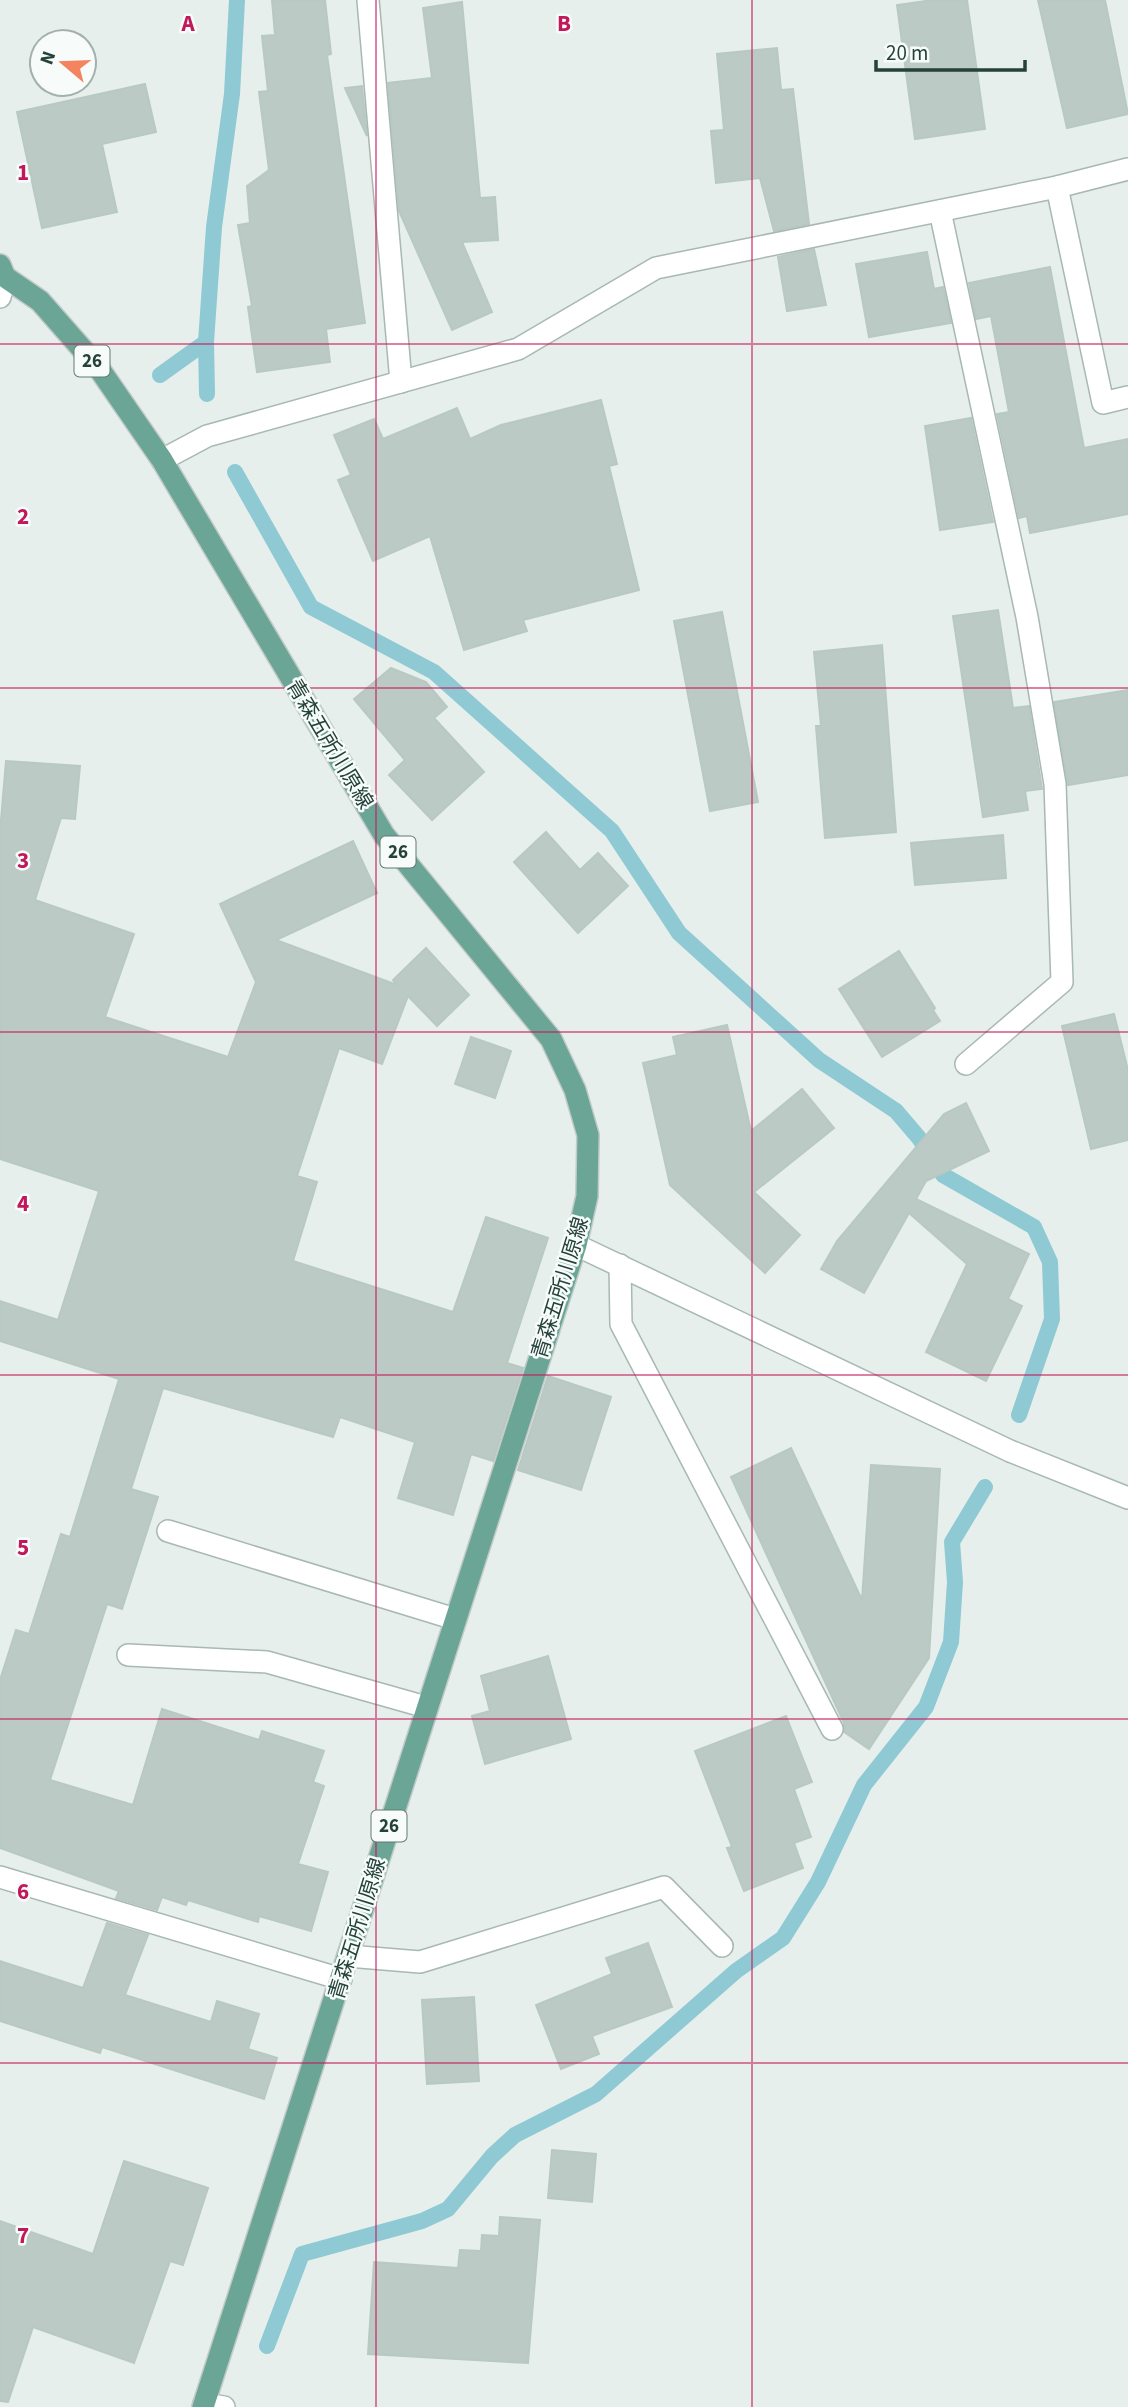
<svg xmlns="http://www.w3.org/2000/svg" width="1128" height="2407" viewBox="0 0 1128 2407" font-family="'Source Sans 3','Noto Sans JP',sans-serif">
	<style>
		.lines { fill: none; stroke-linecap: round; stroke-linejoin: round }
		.stream { stroke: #8ec9d4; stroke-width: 16 }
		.building { fill: #bbcac4; stroke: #b8c9c2; stroke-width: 2 }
		.service-casing { stroke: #a8b8b2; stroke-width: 24 }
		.minor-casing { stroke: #a8b8b2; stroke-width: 24 }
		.tertiary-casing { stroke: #a8b8b2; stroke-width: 24 }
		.primary-casing { stroke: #c2cac8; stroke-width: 24 }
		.service { stroke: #fff; stroke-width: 21 }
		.minor { stroke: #fff; stroke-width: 21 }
		.tertiary { stroke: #fff; stroke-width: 21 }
		.primary { stroke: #6aa596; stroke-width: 21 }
		.grid { fill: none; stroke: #c2185b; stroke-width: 2; stroke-opacity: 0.55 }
		.labels { text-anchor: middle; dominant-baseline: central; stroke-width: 5; stroke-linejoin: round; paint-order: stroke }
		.shield { fill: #f7fbf9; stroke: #637a73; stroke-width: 2 }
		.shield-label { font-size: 19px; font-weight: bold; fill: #24423a }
		.street-label { font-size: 21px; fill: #24423a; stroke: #f7fbf9 }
		.grid-label { font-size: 23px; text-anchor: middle; font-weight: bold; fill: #c2185b; stroke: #f7fbf9; stroke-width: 5; stroke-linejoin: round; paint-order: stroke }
	</style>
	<rect width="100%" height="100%" fill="#e6efeb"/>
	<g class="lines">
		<g class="stream">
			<polyline points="160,375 206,342"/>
			<polyline points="207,394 206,342 214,227 232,94 237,0"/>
			<polyline points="235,472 311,607 434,672 612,831 679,933 819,1060 896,1111 919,1138 943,1175 1034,1227 1050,1262 1052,1319 1019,1415"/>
			<polyline points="267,2346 302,2254 422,2221 448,2209 492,2156 515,2135 596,2094 736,1971 783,1938 818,1882 864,1785 926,1707 951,1642 955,1582 952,1542 985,1487"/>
		</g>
	</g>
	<g class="building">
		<polygon points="272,0 325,0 331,54 327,55 365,323 326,329 330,362 257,372 248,307 252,306 238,225 250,223 247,186 269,170 259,92 268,91 262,36 275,35"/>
		<polygon points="933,0 967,0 985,129 915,139 897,5"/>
		<polygon points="1038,0 1105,0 1128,114 1067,128"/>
		<polygon points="462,2 480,198 495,197 498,240 462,242 492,312 452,330 399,211 388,83 432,78 423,8"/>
		<polygon points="777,48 781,90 793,89 809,224 774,231 760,178 716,183 711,131 724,130 717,54"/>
		<polygon points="145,84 156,132 102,144 117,212 42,228 17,112"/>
		<polygon points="362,86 367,136 345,88"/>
		<polygon points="814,249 826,305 787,311 778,257"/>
		<polygon points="927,252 934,289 943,287 951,323 869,337 856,264"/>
		<polygon points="1050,267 1084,448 1128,439 1128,514 1030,533 1027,516 1019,518 997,414 1009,412 991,316 976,319 969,283"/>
		<polygon points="601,400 617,464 609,466 639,590 523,620 527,631 464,650 430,536 373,561 338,480 351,475 334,435 374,419 383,439 457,408 470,439 501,425"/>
		<polygon points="971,418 993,522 940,530 925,426"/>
		<polygon points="998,610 1013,708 1029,706 1042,789 1025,791 1028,810 983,817 953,616"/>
		<polygon points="722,612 758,802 710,811 674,621"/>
		<polygon points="882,645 896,832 825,838 816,726 821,726 814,652"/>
		<polygon points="391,668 426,682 447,707 434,718 484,772 432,820 389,775 405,760 354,699"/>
		<polygon points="1128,690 1128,775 1068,785 1054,702"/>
		<polygon points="6,761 80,766 75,819 61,818 35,900 134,934 105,1017 228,1057 256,982 220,904 353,841 377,893 276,940 397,985 393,980 426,948 469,995 437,1026 408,996 382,1064 339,1048 297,1176 317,1182 293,1261 453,1312 486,1217 548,1238 507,1363 523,1368 493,1461 471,1454 453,1515 398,1498 415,1442 340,1417 333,1437 163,1388 131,1489 158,1497 122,1609 107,1604 50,1780 133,1805 162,1709 259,1740 262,1731 324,1751 313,1782 324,1786 298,1864 328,1872 311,1931 259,1916 258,1922 188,1900 186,1905 162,1897 157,1910 116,1898 119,1891 0,1848 0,1680 16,1630 29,1634 61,1534 70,1537 119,1379 0,1341 0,1301 58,1320 99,1191 0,1159 0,832"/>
		<polygon points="546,832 580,870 598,853 628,886 578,933 514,862"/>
		<polygon points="1003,835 1006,878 915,885 911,843"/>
		<polygon points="899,951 935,1008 933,1010 940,1021 882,1057 839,989"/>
		<polygon points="1114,1014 1128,1070 1128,1140 1091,1149 1062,1026"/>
		<polygon points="727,1025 751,1131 802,1089 834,1128 754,1192 800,1235 765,1273 670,1185 643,1063 677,1055 673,1037"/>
		<polygon points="471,1037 511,1051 495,1098 455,1084"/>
		<polygon points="966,1103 989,1151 926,1181 916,1199 1029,1254 1008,1299 1022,1306 986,1381 926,1352 967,1264 909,1213 864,1293 821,1269 837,1241 944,1114"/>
		<polygon points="548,1376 611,1397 581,1490 518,1470"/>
		<polygon points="791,1448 862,1600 871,1465 940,1469 929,1658 869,1749 844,1732 844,1723 731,1477"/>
		<polygon points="548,1656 571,1739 485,1764 472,1716 490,1711 481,1676"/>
		<polygon points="786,1716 812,1782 794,1789 811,1837 794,1843 803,1868 744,1891 727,1848 732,1847 695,1751"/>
		<polygon points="107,1923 148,1935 125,1995 211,2022 217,2001 259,2014 248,2049 277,2058 264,2099 102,2047 100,2053 0,2021 0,1961 83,1988"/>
		<polygon points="648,1943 672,2007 592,2036 599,2054 561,2069 536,2005 612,1974 606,1958"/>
		<polygon points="474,1997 479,2081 427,2084 422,2000"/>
		<polygon points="552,2150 596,2154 592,2202 548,2198"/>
		<polygon points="124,2161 208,2188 183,2265 170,2261 134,2363 33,2327 8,2402 0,2401 0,2221 93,2254"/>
		<polygon points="500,2217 540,2220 528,2363 368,2354 374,2262 458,2268 460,2250 481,2251 482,2235 499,2236"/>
	</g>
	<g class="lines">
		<g class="service-casing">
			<g id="service">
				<polyline points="1057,187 1103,403 1128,397"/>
				<polyline points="940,211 1027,617 1055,784 1062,982 966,1064"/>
				<polyline points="620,1265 621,1324 832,1729"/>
				<polyline points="168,1531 455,1619"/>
				<polyline points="128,1655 267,1662 426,1707"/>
				<polyline points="348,1956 420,1962 664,1887 722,1946"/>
			</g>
		</g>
		<g class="minor-casing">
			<g id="minor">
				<polyline points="368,0 401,382"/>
				<polyline points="0,297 5,277"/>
				<polyline points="162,460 207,436 518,349 656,268 1057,187 1128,169"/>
				<polyline points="0,1877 341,1979"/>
				<polyline points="204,2404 224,2407"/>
			</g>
		</g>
		<g class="tertiary-casing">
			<polyline id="tertiary" points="576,1245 1010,1451 1128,1498"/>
		</g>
		<g class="primary-casing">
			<polyline id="primary" points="0,265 5,277 40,301 98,367 162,460 384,835 551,1039 575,1090 588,1135 587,1196 576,1245 203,2407"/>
		</g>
		<use href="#service" class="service"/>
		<use href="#minor" class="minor"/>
		<use href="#tertiary" class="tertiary"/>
		<use href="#primary" class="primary"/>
	</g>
	<path class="grid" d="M376,0v2407M752,0v2407M0,344h1128M0,688h1128M0,1032h1128M0,1375h1128M0,1719h1128M0,2063h1128"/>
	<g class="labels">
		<g class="shield">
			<rect x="74.5" y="345.5" width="35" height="31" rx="5"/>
			<rect x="380.5" y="836.5" width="35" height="31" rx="5"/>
			<rect x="371.5" y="1810.5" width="35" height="31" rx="5"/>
		</g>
		<g class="shield-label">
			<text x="92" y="361">26</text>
			<text x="398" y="852">26</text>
			<text x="389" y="1826">26</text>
		</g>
		<g class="street-label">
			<text transform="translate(330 744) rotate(59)">青森五所川原線</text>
			<text transform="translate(560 1288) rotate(-73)">青森五所川原線</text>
			<text transform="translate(357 1929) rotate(-73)">青森五所川原線</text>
		</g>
	</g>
	<g class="grid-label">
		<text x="188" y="31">A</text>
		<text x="564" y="31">B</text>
		<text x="23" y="180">1</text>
		<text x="23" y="524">2</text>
		<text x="23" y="868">3</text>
		<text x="23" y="1211">4</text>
		<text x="23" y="1555">5</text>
		<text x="23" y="1899">6</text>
		<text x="23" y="2243">7</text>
	</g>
	<g transform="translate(63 63) rotate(289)"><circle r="33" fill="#f7fbf9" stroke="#a3b1ad" stroke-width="2"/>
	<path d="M0-5L12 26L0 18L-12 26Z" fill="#f4845f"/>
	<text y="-10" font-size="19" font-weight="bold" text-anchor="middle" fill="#24423a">N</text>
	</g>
	<path d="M876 60v10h149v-10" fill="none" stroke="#24423a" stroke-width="3.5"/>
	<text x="886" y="60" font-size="21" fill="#24423a" stroke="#f7fbf9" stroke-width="5" paint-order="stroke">20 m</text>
</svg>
